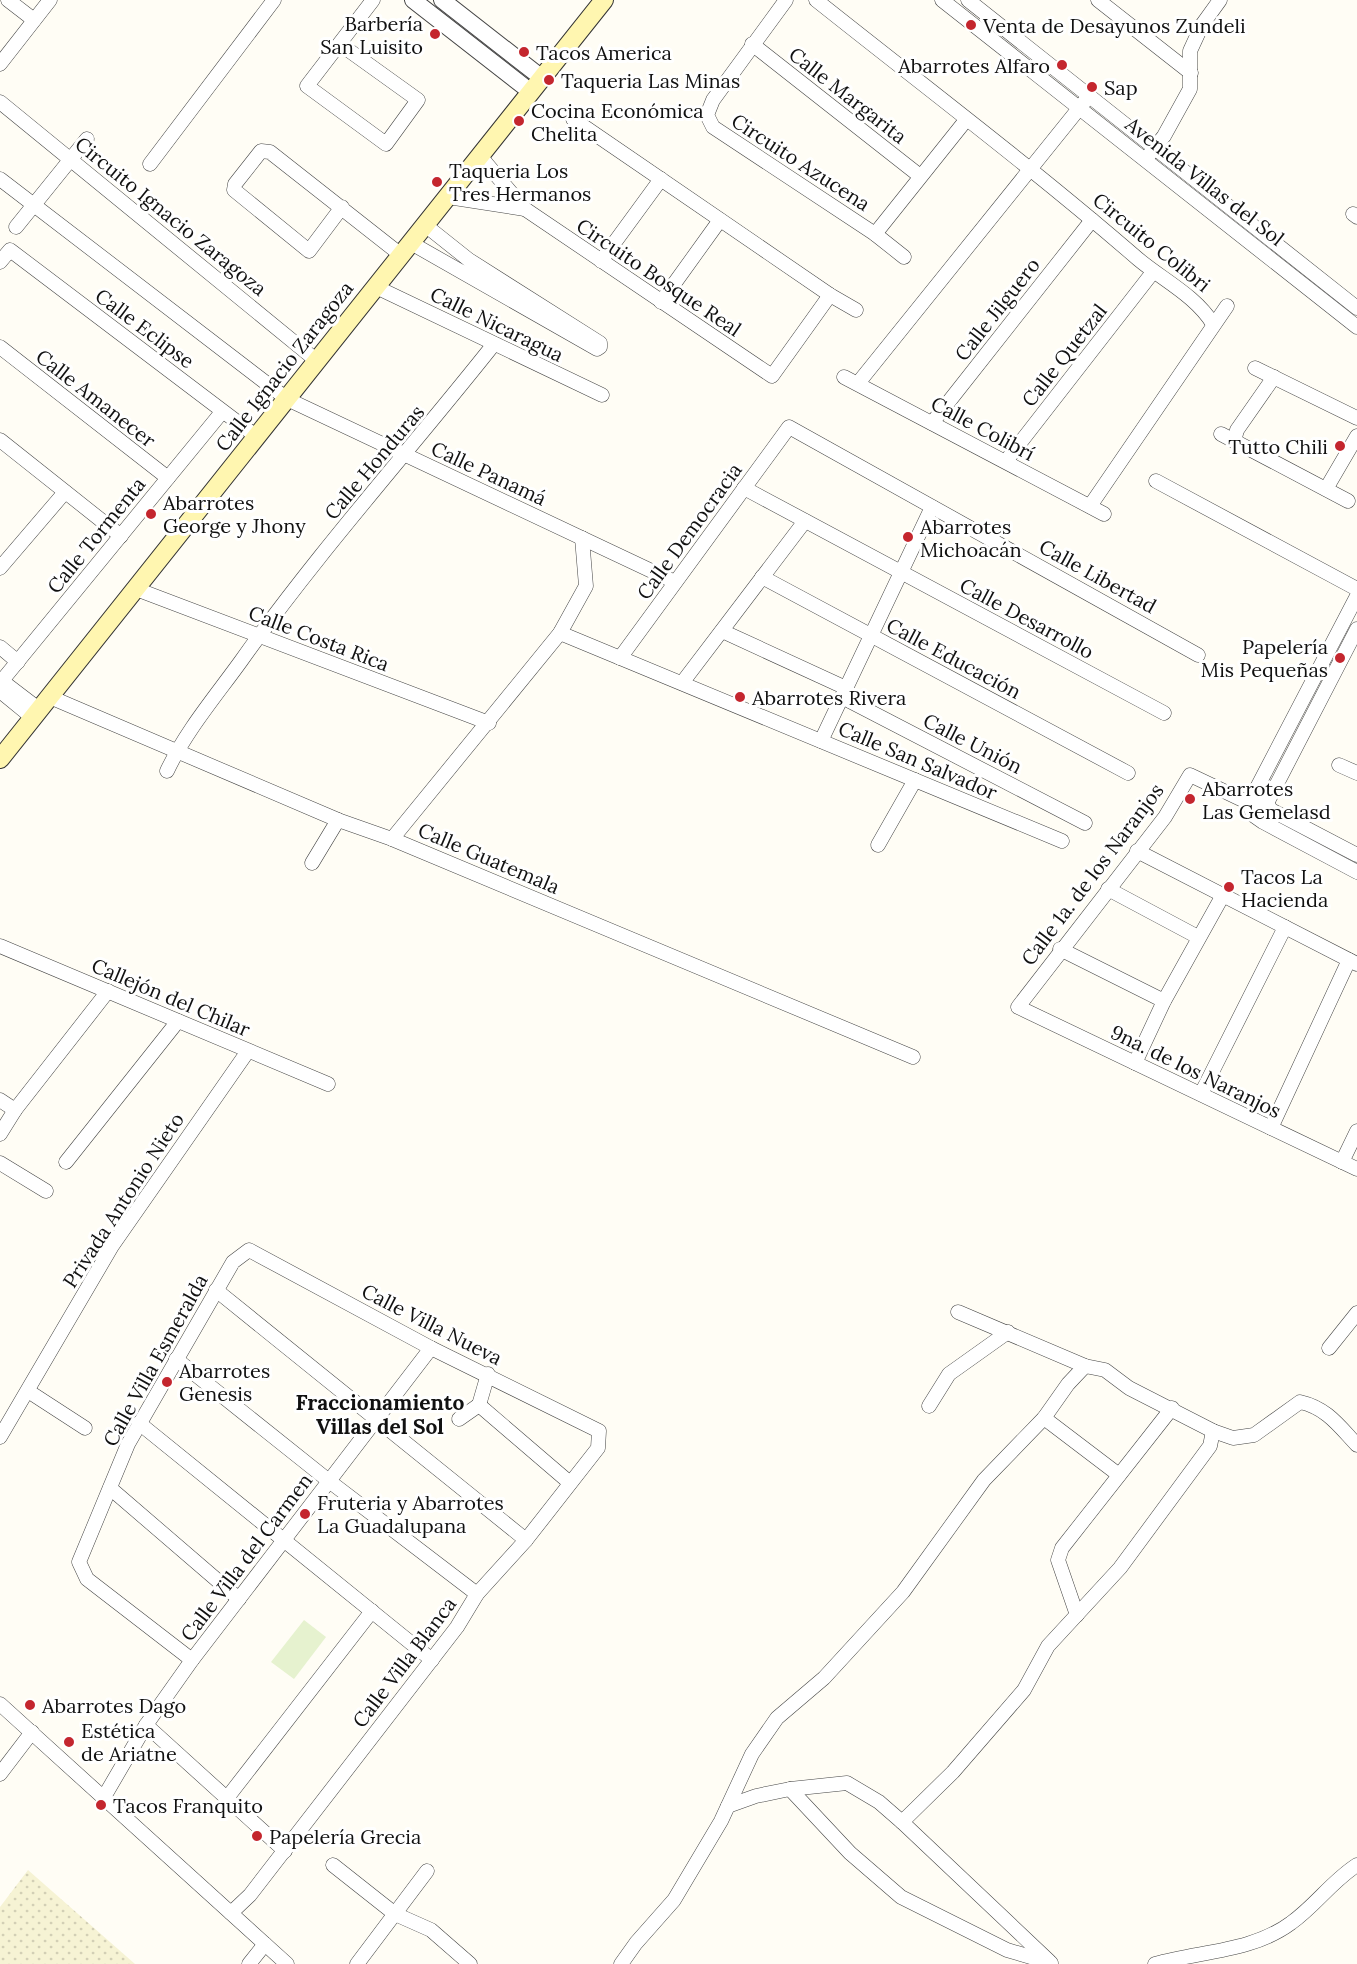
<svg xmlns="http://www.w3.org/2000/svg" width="1357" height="1964" viewBox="0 0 1357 1964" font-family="Lora,serif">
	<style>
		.farmland { fill: url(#farmland-dots) }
		.pitch { fill: #e6f2cf }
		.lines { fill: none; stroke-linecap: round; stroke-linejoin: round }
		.minor-casing { stroke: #444; stroke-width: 15 }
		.tertiary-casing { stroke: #444; stroke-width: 18 }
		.secondary-casing { stroke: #333; stroke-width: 20 }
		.minor { stroke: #fff; stroke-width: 14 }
		.tertiary { stroke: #fff; stroke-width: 16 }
		.secondary { stroke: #fff6b0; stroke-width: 18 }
		.poi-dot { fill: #c4262e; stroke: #fff; stroke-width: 2 }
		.labels { text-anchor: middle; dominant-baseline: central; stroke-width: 6; stroke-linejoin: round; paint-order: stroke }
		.poi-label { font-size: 20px; fill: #111; stroke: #fff; text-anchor: start }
		.street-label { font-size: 20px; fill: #111; stroke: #fff }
		.neighbourhood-label { font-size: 21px; font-weight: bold; fill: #111; stroke: #fff }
	</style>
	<defs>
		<pattern id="farmland-dots" width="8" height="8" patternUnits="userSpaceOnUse" patternTransform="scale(1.5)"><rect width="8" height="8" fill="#f6f3d4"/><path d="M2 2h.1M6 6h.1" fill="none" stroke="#d2cfb5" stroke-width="1.8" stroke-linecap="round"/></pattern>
	</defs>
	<rect width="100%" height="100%" fill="#fffdf5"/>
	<polygon class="farmland" points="28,1870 135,1964 0,1964 0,1907"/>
	<polygon class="pitch" points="304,1620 326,1637 294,1679 271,1662"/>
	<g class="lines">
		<g class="minor-casing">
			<g id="minor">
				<polyline points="8,0 34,20"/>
				<polyline points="786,0 713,100 707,115 713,127 875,234 904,257"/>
				<path d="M816,0c108,86 218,169 322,259 25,21 58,37 75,65"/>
				<polyline points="942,0 1357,327"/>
				<polyline points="968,0 1357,308"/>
				<polyline points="1098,0 1191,73"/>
				<polyline points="340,44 418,100 386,144 307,86 310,82 373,0"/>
				<polyline points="752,44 920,176"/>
				<polyline points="0,64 50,0"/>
				<polyline points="0,102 317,361"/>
				<polyline points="573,119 830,295 856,310"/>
				<polyline points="1149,155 1164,136 1190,89 1190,51 1202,25 1220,0"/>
				<polyline points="480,156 525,209 772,376 830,295"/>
				<polyline points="150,164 274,0"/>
				<polyline points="0,179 287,399 675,582"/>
				<polyline points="448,197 525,209"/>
				<polyline points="342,207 309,251 234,190 235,184 261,151 270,152 401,255"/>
				<polyline points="1353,214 1357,217"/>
				<polyline points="16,227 87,139"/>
				<polyline points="875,234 966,120"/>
				<polyline points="411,243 597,349 600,347 600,343 469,260 425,225"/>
				<polyline points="601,261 661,179"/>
				<polyline points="0,262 10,250 257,437"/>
				<polyline points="376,287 602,395"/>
				<polyline points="661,302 720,220"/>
				<polyline points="0,347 168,478"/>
				<polyline points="1255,368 1357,418"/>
				<polyline points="844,377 1104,514"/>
				<polyline points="859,382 1085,101"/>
				<polyline points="932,423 1092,220"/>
				<polyline points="1221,434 1348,501"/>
				<polyline points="0,440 121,536"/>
				<polyline points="1234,441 1237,430 1274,377"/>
				<polyline points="1006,461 1153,272"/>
				<polyline points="1156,481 1357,589"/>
				<polyline points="744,488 1164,713"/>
				<polyline points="1326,489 1357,436"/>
				<polyline points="1090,506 1227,306"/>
				<polyline points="0,568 65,492"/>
				<polyline points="762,577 1128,773"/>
				<polyline points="136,589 489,723"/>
				<polyline points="722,631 846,688"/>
				<polyline points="560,633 1062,841"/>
				<polyline points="0,647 18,662"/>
				<polyline points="620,658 789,427 1198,655"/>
				<polyline points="2,681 40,710"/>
				<polyline points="0,683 222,412"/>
				<polyline points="682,683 805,521"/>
				<polyline points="0,691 33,718"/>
				<polyline points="50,697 338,820 392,839 913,1057"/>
				<polyline points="842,697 1085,823"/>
				<polyline points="821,741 932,507"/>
				<polyline points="1339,765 1357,773"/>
				<path d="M167,771c19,-40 48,-74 74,-110 78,-110 169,-211 253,-317"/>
				<polyline points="1249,803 1357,596"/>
				<polyline points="1249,803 1253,815 1263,822 1357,872"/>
				<polyline points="1267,803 1249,803 1190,775 1165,817 1018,1007 1357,1169"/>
				<polyline points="1267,803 1357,629"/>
				<polyline points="1267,803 1271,810 1357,855"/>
				<polyline points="392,839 560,633 586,586 582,538"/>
				<polyline points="878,845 915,780"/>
				<polyline points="1137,851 1357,964"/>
				<polyline points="312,863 338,820"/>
				<polyline points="1108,889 1198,937"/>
				<polyline points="0,946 328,1084"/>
				<polyline points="1060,949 1164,1001"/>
				<polyline points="1135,1063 1164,1001 1223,895"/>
				<polyline points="1201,1094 1285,927"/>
				<polyline points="0,1100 15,1110"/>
				<polyline points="1271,1128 1349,960"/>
				<polyline points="0,1134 15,1110 108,991"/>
				<polyline points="66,1162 178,1021"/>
				<polyline points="1342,1162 1357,1131"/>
				<polyline points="0,1163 46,1191"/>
				<polyline points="216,1290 526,1540"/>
				<polyline points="958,1312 1085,1366"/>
				<polyline points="1329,1348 1357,1313"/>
				<polyline points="176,1359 329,1481 477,1594"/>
				<polyline points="28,1391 85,1428"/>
				<polyline points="479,1405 570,1483"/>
				<polyline points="479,1405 488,1374"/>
				<polyline points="929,1406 949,1374 1008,1332"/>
				<polyline points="1044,1418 1119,1475"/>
				<polyline points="459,1419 479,1405"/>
				<polyline points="139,1423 432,1660"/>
				<polyline points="0,1437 112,1246 248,1051"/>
				<polyline points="110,1488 239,1599"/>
				<polyline points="1077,1615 1058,1560 1062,1548 1172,1408"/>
				<polyline points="192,1660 87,1579 79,1562 128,1444 233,1262 249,1250 431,1348 599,1431 598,1448 526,1540 477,1594 457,1627 250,1895 231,1913"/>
				<polyline points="0,1704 287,1964"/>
				<polyline points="146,1725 285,1851"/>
				<polyline points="0,1774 32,1732"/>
				<polyline points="790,1789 850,1853 901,1897 1007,1950 1051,1963"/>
				<polyline points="104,1797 146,1725 192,1660 431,1348"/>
				<polyline points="227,1798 372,1611"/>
				<polyline points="728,1806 756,1796 790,1789 847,1783 879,1802 902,1822 953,1772 1024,1690 1048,1646 1120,1568 1210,1446 1213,1431"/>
				<polyline points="902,1822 1049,1961"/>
				<polyline points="333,1865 395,1914 431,1930 470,1964"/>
				<polyline points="249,1964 265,1944"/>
				<polyline points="357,1964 427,1871"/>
				<path d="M621,1964l15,-21 38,-43 47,-79 31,-67 25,-36 47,-40 79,-86 81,-112 60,-62 24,-34 17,-18 20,4 24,18 84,43 20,7 21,-3 46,-33c27,6 39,24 57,43"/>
				<path d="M1155,1964c45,-13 97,-12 136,-41 24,-17 41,-42 66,-58"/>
			</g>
		</g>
		<g class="tertiary-casing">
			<g id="tertiary">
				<polyline points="413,0 531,92"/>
				<polyline points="442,0 542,78"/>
			</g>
		</g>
		<g class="secondary-casing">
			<polyline id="secondary" points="0,759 604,0"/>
		</g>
		<use href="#minor" class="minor"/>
		<use href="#tertiary" class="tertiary"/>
		<use href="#secondary" class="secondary"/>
	</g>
	<g class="poi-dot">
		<circle cx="971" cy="25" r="6"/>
		<circle cx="435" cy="34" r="6"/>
		<circle cx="524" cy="52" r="6"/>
		<circle cx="1062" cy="65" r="6"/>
		<circle cx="549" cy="80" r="6"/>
		<circle cx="1092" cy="87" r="6"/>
		<circle cx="519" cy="121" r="6"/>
		<circle cx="437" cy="182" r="6"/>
		<circle cx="1340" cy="446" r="6"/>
		<circle cx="151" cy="514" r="6"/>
		<circle cx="908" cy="537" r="6"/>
		<circle cx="1340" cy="658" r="6"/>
		<circle cx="740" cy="697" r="6"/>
		<circle cx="1190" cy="799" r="6"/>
		<circle cx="1229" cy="887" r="6"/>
		<circle cx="167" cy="1382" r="6"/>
		<circle cx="305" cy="1514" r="6"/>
		<circle cx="30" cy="1705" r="6"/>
		<circle cx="69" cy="1742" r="6"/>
		<circle cx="101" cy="1805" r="6"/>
		<circle cx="257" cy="1836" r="6"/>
	</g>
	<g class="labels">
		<g class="poi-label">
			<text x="423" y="23" text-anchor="end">Barbería<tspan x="423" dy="23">San Luisito</tspan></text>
			<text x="983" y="25">Venta de Desayunos Zundeli</text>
			<text x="536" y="52">Tacos America</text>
			<text x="1050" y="65" text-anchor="end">Abarrotes Alfaro</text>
			<text x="561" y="80">Taqueria Las Minas</text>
			<text x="1104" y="87">Sap</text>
			<text x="531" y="110">Cocina Económica<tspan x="531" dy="23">Chelita</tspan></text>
			<text x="449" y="170">Taqueria Los<tspan x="449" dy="23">Tres Hermanos</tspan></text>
			<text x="1328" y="446" text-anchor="end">Tutto Chili</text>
			<text x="163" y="502">Abarrotes<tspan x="163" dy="23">George y Jhony</tspan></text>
			<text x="920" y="526">Abarrotes<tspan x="920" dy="23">Michoacán</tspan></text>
			<text x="1328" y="646" text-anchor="end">Papelería<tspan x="1328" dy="23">Mis Pequeñas</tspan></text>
			<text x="752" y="697">Abarrotes Rivera</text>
			<text x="1202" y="788">Abarrotes<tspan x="1202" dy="23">Las Gemelasd</tspan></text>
			<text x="1241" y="876">Tacos La<tspan x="1241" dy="23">Hacienda</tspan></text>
			<text x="179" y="1370">Abarrotes<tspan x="179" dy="23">Genesis</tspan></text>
			<text x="317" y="1502">Fruteria y Abarrotes<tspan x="317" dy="23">La Guadalupana</tspan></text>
			<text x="42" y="1705">Abarrotes Dago</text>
			<text x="81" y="1730">Estética<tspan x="81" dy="23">de Ariatne</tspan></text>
			<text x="113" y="1805">Tacos Franquito</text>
			<text x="269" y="1836">Papelería Grecia</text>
		</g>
		<g class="street-label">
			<text transform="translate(848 95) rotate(38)">Calle Margarita</text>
			<text transform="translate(801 162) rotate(33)">Circuito Azucena</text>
			<text transform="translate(1205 181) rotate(38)">Avenida Villas del Sol</text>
			<text transform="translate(171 216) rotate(39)">Circuito Ignacio Zaragoza</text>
			<text transform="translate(1152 242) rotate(39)">Circuito Colibri</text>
			<text transform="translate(659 277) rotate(34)">Circuito Bosque Real</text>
			<text transform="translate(997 309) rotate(-52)">Calle Jilguero</text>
			<text transform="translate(497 324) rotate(26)">Calle Nicaragua</text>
			<text transform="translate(145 328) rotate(37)">Calle Eclipse</text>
			<text transform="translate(1064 355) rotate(-52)">Calle Quetzal</text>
			<text transform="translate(284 366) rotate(-52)">Calle Ignacio Zaragoza</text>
			<text transform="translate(96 398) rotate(38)">Calle Amanecer</text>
			<text transform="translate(983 428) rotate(28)">Calle Colibrí</text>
			<text transform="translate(374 462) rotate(-50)">Calle Honduras</text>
			<text transform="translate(489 473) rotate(25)">Calle Panamá</text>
			<text transform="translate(689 531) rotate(-54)">Calle Democracia</text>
			<text transform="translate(96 535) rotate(-51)">Calle Tormenta</text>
			<text transform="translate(1098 576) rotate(29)">Calle Libertad</text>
			<text transform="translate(1027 618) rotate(28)">Calle Desarrollo</text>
			<text transform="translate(319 638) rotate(21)">Calle Costa Rica</text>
			<text transform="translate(954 658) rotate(28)">Calle Educación</text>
			<text transform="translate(973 743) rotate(27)">Calle Unión</text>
			<text transform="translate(918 760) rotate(23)">Calle San Salvador</text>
			<text transform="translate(489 858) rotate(23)">Calle Guatemala</text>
			<text transform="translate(1092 874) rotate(-53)">Calle 1a. de los Naranjos</text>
			<text transform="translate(171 997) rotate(23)">Callejón del Chilar</text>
			<text transform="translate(1196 1071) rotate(26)">9na. de los Naranjos</text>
			<text transform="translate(123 1200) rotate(-57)">Privada Antonio Nieto</text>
			<text transform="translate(432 1324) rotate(27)">Calle Villa Nueva</text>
			<text transform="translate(155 1360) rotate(-61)">Calle Villa Esmeralda</text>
			<text transform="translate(246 1557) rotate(-53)">Calle Villa del Carmen</text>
			<text transform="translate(404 1662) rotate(-53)">Calle Villa Blanca</text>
		</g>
		<g class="neighbourhood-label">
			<text x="380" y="1402">Fraccionamiento<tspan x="380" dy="24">Villas del Sol</tspan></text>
		</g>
	</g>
</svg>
